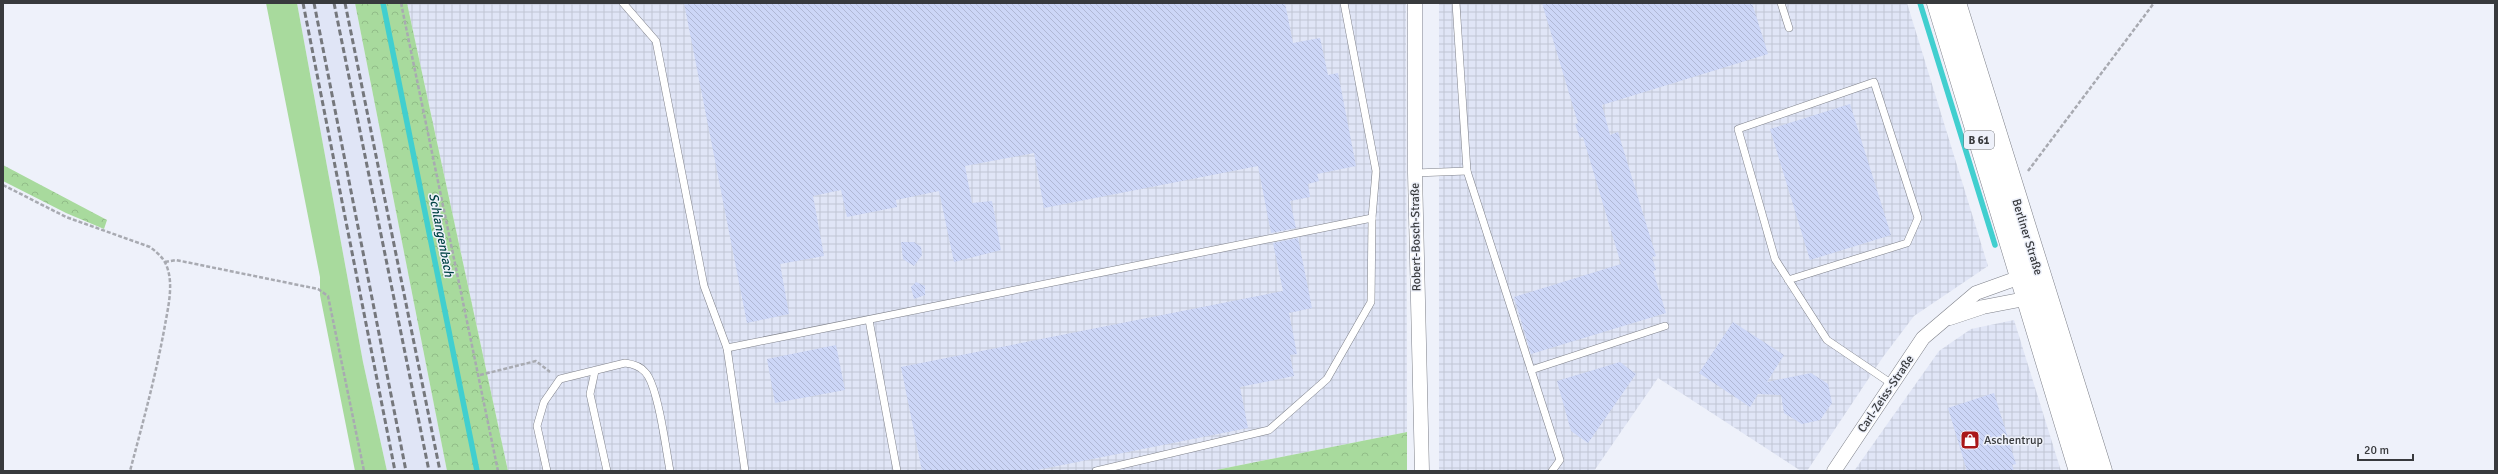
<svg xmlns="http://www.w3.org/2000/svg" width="2498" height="474" viewBox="0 0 2498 474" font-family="Signika,sans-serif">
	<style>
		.industrial { fill: url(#industrial-grid) }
		.built { fill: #e0e5f6 }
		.grass { fill: #a8da9d }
		.forest { fill: url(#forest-crowns) }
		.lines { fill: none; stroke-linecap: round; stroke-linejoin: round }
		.stream { stroke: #41cfcf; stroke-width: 5.5 }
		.building { fill: url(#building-back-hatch) }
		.lane-casing { stroke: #7e8089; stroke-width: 8 }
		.street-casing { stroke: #7e8089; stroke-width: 15 }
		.primary-casing { stroke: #7e8089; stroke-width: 23 }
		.path { stroke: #a8aab1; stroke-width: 2.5; stroke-dasharray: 4 2; stroke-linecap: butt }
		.lane { stroke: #fff; stroke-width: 7 }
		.street { stroke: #fff; stroke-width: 14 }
		.primary { stroke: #fff; stroke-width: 22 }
		.rail { stroke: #75777c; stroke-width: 3; stroke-dasharray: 6 3; stroke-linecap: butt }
		.labels { text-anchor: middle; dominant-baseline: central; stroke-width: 3; stroke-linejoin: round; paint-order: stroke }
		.shield { fill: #eef1fa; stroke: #6f7176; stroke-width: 1 }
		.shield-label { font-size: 11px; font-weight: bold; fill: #383a3d }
		.street-label { font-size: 12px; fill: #383a3d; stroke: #eef1fa }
		.poi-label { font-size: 12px; fill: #383a3d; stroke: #eef1fa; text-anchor: start }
		.water-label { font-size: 13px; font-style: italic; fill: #004243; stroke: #eef1fa }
	</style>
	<defs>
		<pattern id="industrial-grid" width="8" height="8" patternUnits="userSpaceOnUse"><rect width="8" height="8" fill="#e0e5f6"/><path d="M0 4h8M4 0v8" fill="none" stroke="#c1c5d4"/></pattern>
		<pattern id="forest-crowns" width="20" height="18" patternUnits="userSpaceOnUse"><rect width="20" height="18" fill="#a8da9d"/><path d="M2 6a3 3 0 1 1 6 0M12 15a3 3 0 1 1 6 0" fill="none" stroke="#91bc88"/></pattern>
		<pattern id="building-back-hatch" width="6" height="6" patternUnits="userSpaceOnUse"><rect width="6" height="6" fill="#ccd6f7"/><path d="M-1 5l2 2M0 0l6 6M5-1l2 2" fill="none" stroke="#b0b8d5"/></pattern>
	</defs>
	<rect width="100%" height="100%" fill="#eef1fa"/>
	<g class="industrial">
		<polygon points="407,3 1406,3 1407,432 1211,471 508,471"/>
		<polygon points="1439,3 1907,3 1988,266 1914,316 1883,357 1807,471 1801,471 1658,378 1594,471 1439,471"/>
		<polygon points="2014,320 2061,471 1854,471 1939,351 1971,329"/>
	</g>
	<polygon class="built" points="297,3 355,3 447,471 387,471 363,362"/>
	<polygon class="grass" points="266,3 297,3 363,362 387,471 355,471 320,295 320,277"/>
	<g class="forest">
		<polygon points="355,3 407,3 508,471 447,471"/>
		<polygon points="3,165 107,220 104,229 66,213 3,181"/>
		<polygon points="1407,432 1407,471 1211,471"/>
	</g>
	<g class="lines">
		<g class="stream">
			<polyline points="383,3 477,471"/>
			<polyline points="1920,3 1995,245"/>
		</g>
	</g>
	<g class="building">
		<polygon points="684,3 1285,3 1293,43 1320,38 1328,75 1338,73 1356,166 1317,174 1319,181 1308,184 1310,197 1290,201 1296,228 1271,233 1258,166 1044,208 1034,153 965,166 972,203 992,201 1001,250 954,262 939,191 896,200 897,207 847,217 841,190 813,196 824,256 780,264 789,314 747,323"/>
		<polygon points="1542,3 1752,3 1768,54 1602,105 1610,135 1618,132 1656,256 1652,257 1656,270 1653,271 1666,313 1531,354 1514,297 1621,264 1583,137 1580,138 1575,124 1578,123"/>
		<polygon points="1850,104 1891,235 1810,260 1770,129"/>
		<polygon points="1298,238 1312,308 1289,313 1297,354 1290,355 1294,376 1240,387 1248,428 1032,471 922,471 901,367 1283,291 1273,243"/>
		<polygon points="901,242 914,242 921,247 922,255 914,266 903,259"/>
		<polygon points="916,282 925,286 925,295 914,299 911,287"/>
		<polygon points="1733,322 1784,355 1767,382 1811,373 1828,384 1832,403 1820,420 1802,424 1784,413 1781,395 1758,394 1750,407 1699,373"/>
		<polygon points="836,345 845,390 775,403 767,359"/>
		<polygon points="1620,362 1636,374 1588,443 1571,431 1557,381"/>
		<polygon points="1994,393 2016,464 2012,465 2014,471 1967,471 1948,408"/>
	</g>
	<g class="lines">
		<g class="lane-casing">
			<g id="lane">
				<polyline points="623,3 656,41 704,286 727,348 745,471"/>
				<polyline points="1456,3 1467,171 1560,460 1552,471"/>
				<polyline points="1781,3 1789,28"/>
				<polyline points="1415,173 1467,171"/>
				<polyline points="1788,280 1907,243 1918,218 1874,82 1738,129 1775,259 1827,340 1892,384"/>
				<polyline points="869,320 897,471"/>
				<polyline points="727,348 1372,218"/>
				<polyline points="1531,370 1665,326"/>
				<polyline points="595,371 590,394 607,471"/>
				<path d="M547,471l-10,-45 7,-24 16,-23 65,-16c8,1 15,3 20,9 13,13 21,78 25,99"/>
				<polyline points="1096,471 1269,430 1327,379 1371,302 1372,218 1376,171 1344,3"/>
			</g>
		</g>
		<g class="street-casing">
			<g id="street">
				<polyline points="1415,3 1415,173 1422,471"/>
				<polyline points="1950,318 1983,307 2035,297"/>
				<polyline points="1834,471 1923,338 1976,293 2029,274"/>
			</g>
		</g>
		<g class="primary-casing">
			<g id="primary">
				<polyline points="1938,3 2080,471"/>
				<polyline points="1955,3 2101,471"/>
			</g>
		</g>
		<g class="path">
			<polyline points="401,3 498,471"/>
			<polyline points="2028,171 2154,3"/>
			<path d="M3,185l63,32 84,30c9,7 15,12 18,23 5,17 0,38 -3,55 -9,50 -22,97 -35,146"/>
			<polyline points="165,262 176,260 318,289 328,296 364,471"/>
			<polyline points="480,375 536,361 550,372"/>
		</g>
		<use href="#lane" class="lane"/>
		<use href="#street" class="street"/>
		<use href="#primary" class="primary"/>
		<g class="rail">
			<polyline points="303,3 395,471"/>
			<polyline points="314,3 406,471"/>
			<polyline points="334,3 429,471"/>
			<polyline points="345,3 440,471"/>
		</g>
	</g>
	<defs>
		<g id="shop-square" transform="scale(1)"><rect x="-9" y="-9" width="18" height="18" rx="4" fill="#aa1818" stroke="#eef1fa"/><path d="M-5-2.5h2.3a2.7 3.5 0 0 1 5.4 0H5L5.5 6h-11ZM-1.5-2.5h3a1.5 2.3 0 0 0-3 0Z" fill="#fff"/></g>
	</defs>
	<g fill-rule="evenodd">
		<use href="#shop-square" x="1970" y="440"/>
	</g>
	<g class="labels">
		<rect class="shield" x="1964" y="131" width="30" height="18" rx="3"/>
		<g class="shield-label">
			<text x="1979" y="140">B 61</text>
		</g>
		<g class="street-label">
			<text transform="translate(1416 237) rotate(-91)">Robert-Bosch-Straße</text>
			<text transform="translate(2027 237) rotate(73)">Berliner Straße</text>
			<text transform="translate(1886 394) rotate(-56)">Carl-Zeiss-Straße</text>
		</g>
		<g class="poi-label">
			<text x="1984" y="440">Aschentrup</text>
		</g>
		<g class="water-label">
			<text transform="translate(441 235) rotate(79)">Schlangenbach</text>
		</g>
	</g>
	<rect width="2498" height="474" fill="none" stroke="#383a3d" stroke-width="8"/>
	<path d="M2358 454v6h55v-6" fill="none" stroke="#383a3d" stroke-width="2"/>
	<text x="2364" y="454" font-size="12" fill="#383a3d" stroke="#eef1fa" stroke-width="3" paint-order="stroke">20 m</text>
</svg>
